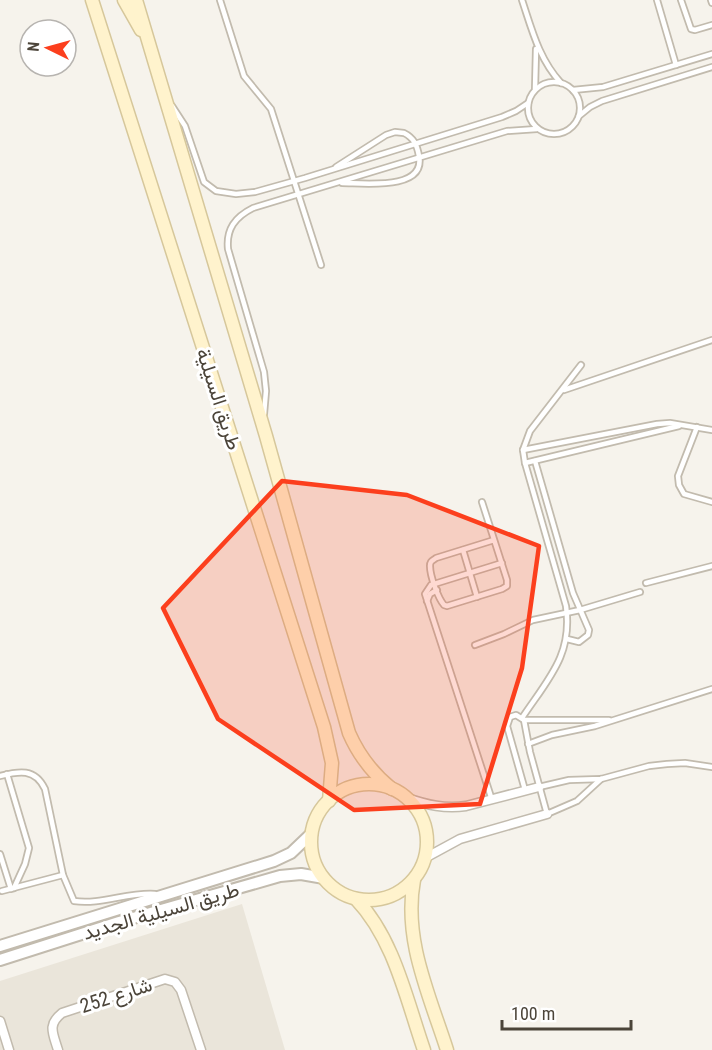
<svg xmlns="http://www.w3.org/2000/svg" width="712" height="1050" viewBox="0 0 712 1050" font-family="'Roboto Condensed',Vazirmatn,sans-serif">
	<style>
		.residential { fill: #eae5da }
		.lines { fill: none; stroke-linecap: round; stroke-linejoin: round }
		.service-casing { stroke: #c2bbae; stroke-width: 8 }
		.minor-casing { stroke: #c2bbae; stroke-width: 11 }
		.tertiary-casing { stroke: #c2bbae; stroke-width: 14 }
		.secondary-casing { stroke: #d6c79b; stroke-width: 15 }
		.service { stroke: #fff; stroke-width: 4.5 }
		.minor { stroke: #fff; stroke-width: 8 }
		.tertiary { stroke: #fff; stroke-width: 10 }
		.secondary { stroke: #fff3cd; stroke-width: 12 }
		.marked { fill: #fc3f1d; fill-opacity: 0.2; stroke: #fc3f1d; stroke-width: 4.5; stroke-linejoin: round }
		.labels { text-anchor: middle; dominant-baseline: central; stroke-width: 6; stroke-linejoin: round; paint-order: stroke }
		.street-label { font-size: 20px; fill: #4b4439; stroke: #fff }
	</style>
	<rect width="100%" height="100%" fill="#f6f3ec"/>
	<polygon class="residential" points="242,904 285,1050 0,1050 0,981"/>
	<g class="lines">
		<g class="service-casing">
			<g id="service">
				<polyline points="220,0 244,76 271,109 321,265"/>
				<path d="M522,0c10,30 17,59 39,83"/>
				<polyline points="657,0 676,65"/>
				<polyline points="681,0 691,29 695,30 712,25"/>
				<polyline points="711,0 712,3"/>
				<circle cx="554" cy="108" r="26"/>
				<polyline points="535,89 536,49"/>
				<polyline points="573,90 603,87 712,54"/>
				<polyline points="172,106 185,126 204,182 216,191 236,194 255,192 305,178 502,117 516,111 528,103"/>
				<polyline points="579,116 590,107 602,101 712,67"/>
				<path d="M336,167l50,-32 9,-3 9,1c10,5 13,12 15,23 7,35 -56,27 -77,27"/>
				<polyline points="564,390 712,340"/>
				<path d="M264,414l2,-23 -2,-19 -36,-123c-2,-20 7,-32 25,-41l254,-77 30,-2"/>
				<polyline points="697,427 678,476 679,485 684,494 712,502"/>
				<polyline points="523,450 657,424 670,423 712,430"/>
				<polyline points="535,461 573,593 589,630 588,635 579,642 567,639"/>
				<polyline points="525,463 679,426"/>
				<path d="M482,502l25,78v6l-5,3 -55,17 -3,-1c-6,-7 -14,-29 -14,-39 0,-5 2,-5 6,-8l58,-18"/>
				<polyline points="463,550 477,597"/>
				<polyline points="646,583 712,566"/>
				<polyline points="427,601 430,594 437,590"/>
				<polyline points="475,645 504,634 533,620 580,610 640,592"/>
				<path d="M522,718c26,-39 51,-63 44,-112l-41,-143 -2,-13 7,-19 51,-66"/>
				<polyline points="524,720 609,720"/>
				<polyline points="528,744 552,735 595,726 712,689"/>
				<polyline points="7,774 29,848 25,864 14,888"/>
				<path d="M0,776c19,-5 35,-8 45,13l18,86 11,26c27,4 54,-9 81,-7"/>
				<polyline points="539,787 569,780 601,779 649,766 667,764 685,763 712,767"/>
				<polyline points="525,790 507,726 510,717 516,715 524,720 530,752 547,814 577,801 601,779"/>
				<polyline points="492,800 425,594 431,585 502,563"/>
				<polyline points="0,854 11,889"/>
				<polyline points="2,891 63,875"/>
			</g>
		</g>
		<g class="minor-casing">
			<g id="minor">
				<path d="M407,798c20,7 38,11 59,8l73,-19"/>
				<polyline points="425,858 460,839 547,814"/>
				<polyline points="0,1021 9,1050"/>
				<path d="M58,1050c-5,-17 -11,-25 4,-37l103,-34 10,3 6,8 20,60"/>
			</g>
		</g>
		<g class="tertiary-casing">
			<g id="tertiary">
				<polyline points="0,946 274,861 291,853 312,833"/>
				<polyline points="0,960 119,922 280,876 301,874 324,878"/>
			</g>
		</g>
		<g class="secondary-casing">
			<g id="secondary">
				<polyline points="92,0 324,727 332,763 329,801"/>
				<polyline points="124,0 141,30"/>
				<path d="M136,0l130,436 83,297c10,23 23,40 43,56"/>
				<circle cx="369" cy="842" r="58"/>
				<path d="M414,880c-11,59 15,114 33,170"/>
				<path d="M356,899c38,40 50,99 68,151"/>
			</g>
		</g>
		<use href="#service" class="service"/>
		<use href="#minor" class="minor"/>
		<use href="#tertiary" class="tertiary"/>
		<use href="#secondary" class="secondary"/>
	</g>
	<path class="marked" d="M282,481l125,14 132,51 -17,122 -42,136 -126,6 -136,-91 -55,-111z"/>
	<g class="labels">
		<g class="street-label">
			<text transform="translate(219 399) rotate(72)">طريق السيلية</text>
			<text transform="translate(161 911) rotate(-16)">طريق السيلية الجديد</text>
			<text transform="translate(116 995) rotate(-18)">شارع 252</text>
		</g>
	</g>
	<g transform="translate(48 48) rotate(275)"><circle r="28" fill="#ffffff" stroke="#b7b4b0" stroke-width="1.5"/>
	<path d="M0-4.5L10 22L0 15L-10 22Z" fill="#fc3f1d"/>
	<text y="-9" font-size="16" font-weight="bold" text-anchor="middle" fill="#4b4439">N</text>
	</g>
	<path d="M502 1020v9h129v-9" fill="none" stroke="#4b4439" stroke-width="3"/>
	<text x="511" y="1020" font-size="18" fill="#4b4439" stroke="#ffffff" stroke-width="4.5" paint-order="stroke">100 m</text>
</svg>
